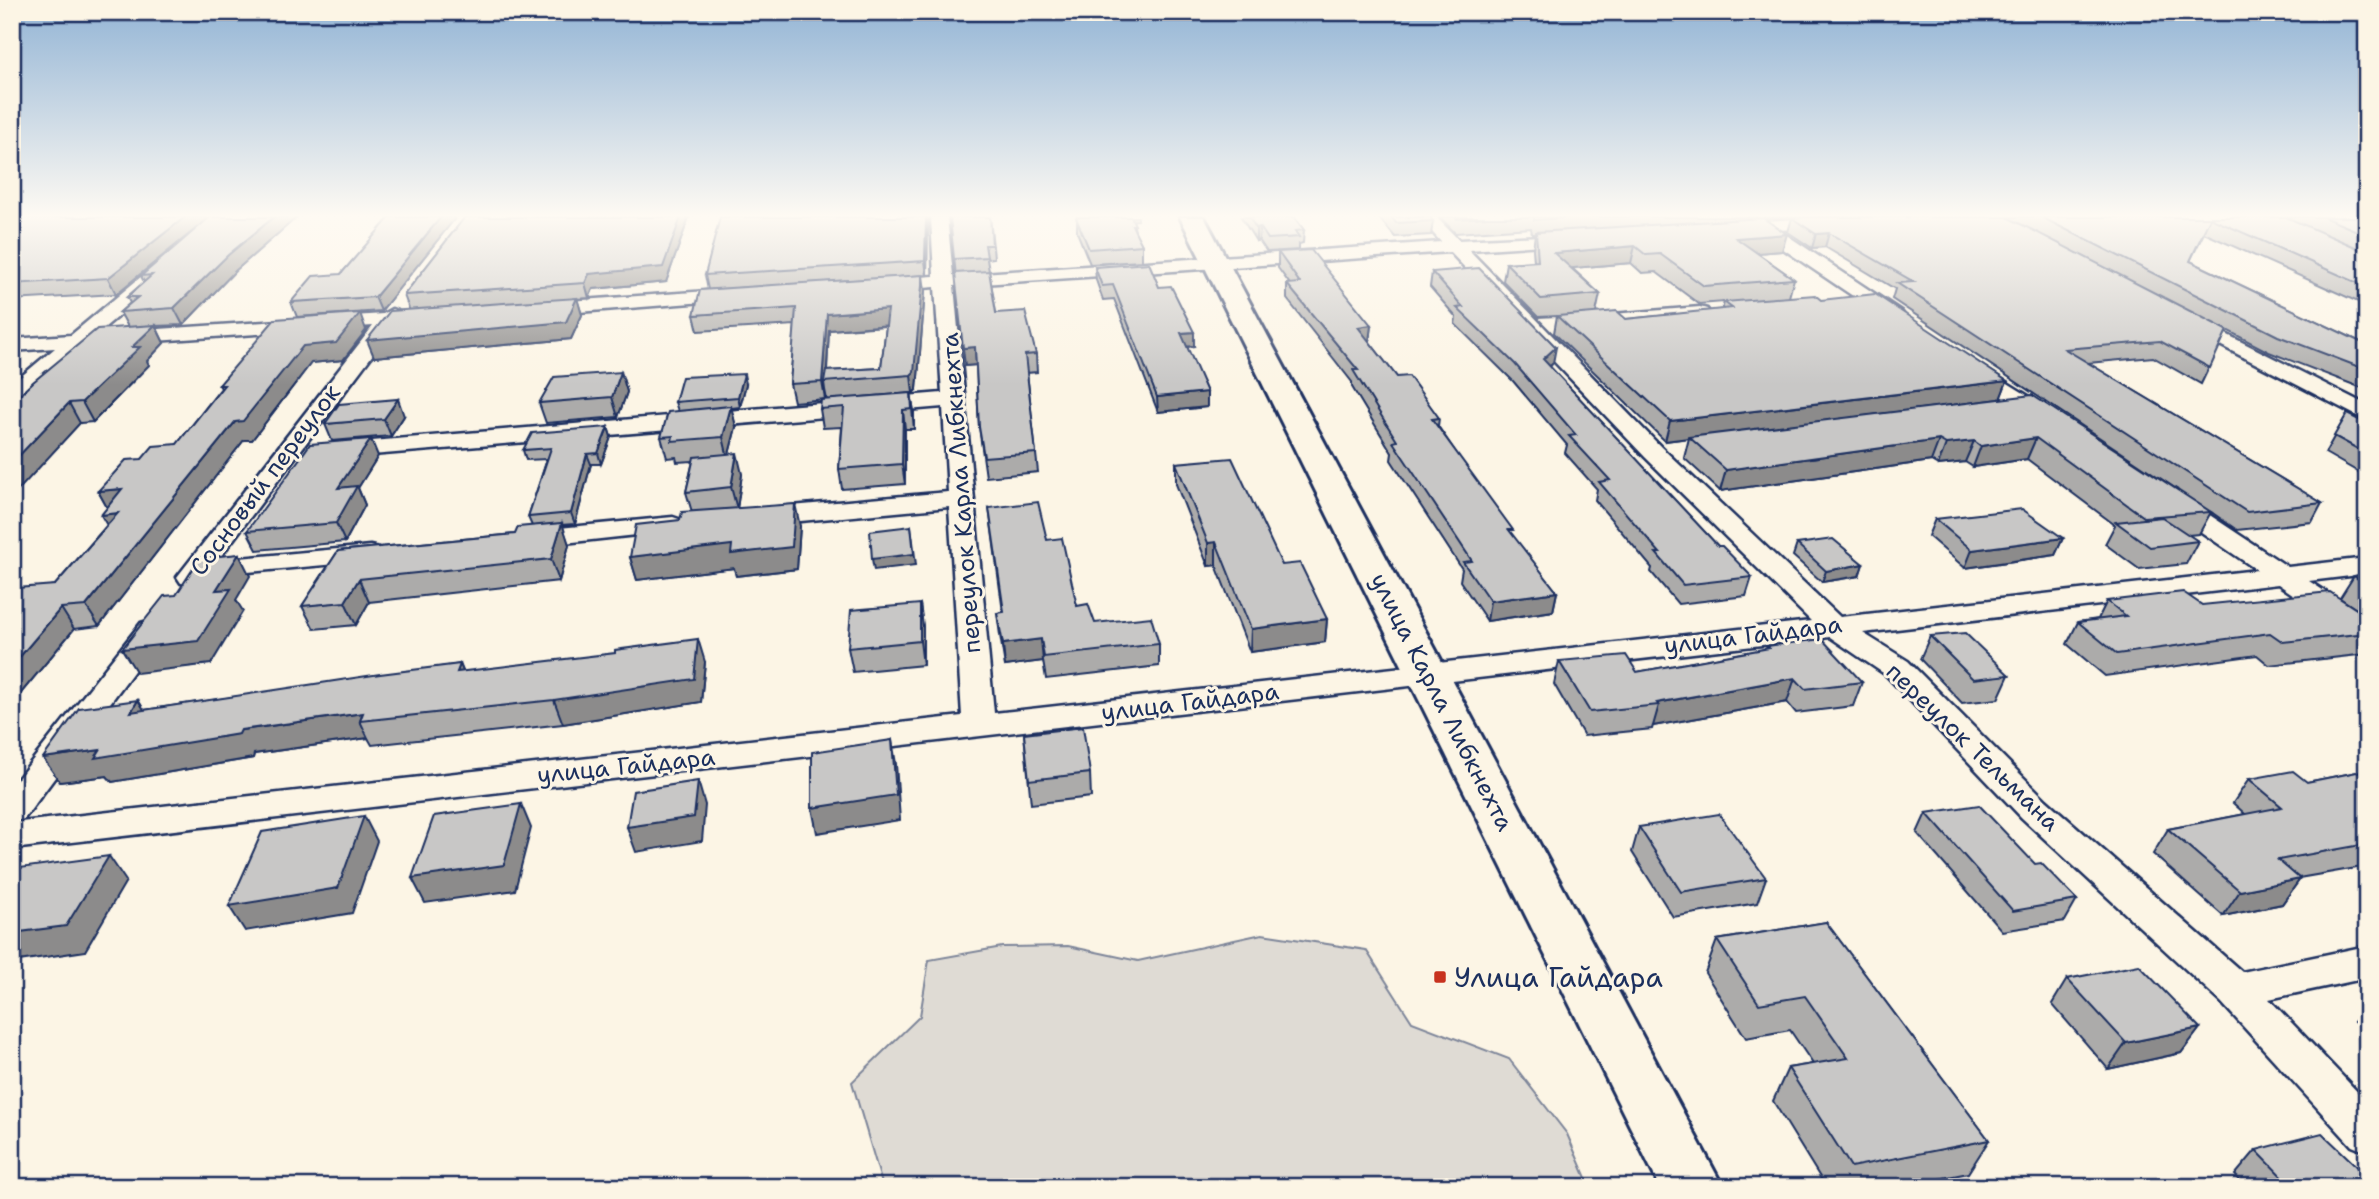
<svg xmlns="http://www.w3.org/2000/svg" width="2379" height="1199" viewBox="0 0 2379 1199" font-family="'Shantell Sans',sans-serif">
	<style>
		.green { fill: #dfdbd4; stroke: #7d8599; stroke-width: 2 }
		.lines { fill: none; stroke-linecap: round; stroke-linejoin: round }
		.street-casing { stroke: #1b2f5e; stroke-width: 5 }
		.secondary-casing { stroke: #1b2f5e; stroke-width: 6 }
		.street { fill: #fcf5e5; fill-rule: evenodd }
		.secondary { fill: #fcf5e5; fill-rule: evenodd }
		.wall { fill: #acabaa; stroke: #1b2f5e; stroke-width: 2; fill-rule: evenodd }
		.shaded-wall { fill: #8c8b8b; stroke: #1b2f5e; stroke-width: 2 }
		.building { fill: #c8c7c6; stroke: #1b2f5e; stroke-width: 2 }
		.poi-dot { fill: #c8321e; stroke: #fcf5e5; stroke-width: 2.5 }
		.labels { text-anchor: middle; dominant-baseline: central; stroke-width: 6; stroke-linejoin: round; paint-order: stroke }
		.street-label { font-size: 24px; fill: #1b2f5e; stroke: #fcf5e5 }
		.near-poi-label { font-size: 28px; fill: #1b2f5e; stroke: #fcf5e5; text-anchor: start }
	</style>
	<rect width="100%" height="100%" fill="#fcf5e5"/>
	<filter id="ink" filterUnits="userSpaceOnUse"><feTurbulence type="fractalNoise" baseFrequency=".0143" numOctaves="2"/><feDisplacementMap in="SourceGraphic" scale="14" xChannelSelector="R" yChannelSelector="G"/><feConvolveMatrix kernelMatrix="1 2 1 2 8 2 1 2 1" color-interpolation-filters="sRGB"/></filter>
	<g filter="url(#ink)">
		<polygon class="green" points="1262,934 1366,950 1412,1022 1509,1059 1567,1134 1590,1187 883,1187 852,1082 920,1016 929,960 1002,947 1068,946 1138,961"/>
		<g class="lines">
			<g class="street-casing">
				<g id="street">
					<path d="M931,217h16l6,58 488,-33 -22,-25h17l23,23 120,-6 3,4 -3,4 -6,1 -104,7 192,197 179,170 417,-47 -91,-62 -4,-5 4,-5h18l104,69 79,-9v16l-58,7 58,38v22l-10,-3 -79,-54 -415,49 45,28 138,139 196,172 125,-26v32l-98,21 98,103v50l-15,-6 -131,-144 -199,-184 -136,-143 -56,-38 -1818,212v-26l950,-107 -13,-209 -191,18 -9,-3 -4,-5 4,-5 9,-3 190,-17 -5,-85 -607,51 -8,-2 -4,-5 4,-5 8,-2 606,-51 -7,-106 -48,4 -9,-6 9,-6 47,-3zM1450,252l195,205 166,164 -817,92 -40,-427z"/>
					<polygon points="1824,217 1909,217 1901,222 1779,230 1901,311 1904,315 1901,319 1887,319 1758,232 1736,233 1727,228 1730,224 1757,218 1765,221"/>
					<path d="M155,269l7,2 2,4 -2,4 -64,54 285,-19 9,-5 8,3 28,1 3,4 -3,4 -33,4 -177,235 152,-14 9,2 4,6 -4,6 -174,16c-6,10 -13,9 -24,7l-4,-6 196,-251 -291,20 -62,54 -8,2v-18l43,-36 -43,3v-12l59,-4 77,-64z"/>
					<polygon points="735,289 745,295 742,299 541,315 531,309 541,303"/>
					<polygon points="1700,307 1707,309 1710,313 1707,317 1587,328 1577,322 1587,316"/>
					<polygon points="2190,316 2367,405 2367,421 2183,326 2180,322 2183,318"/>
					<polygon points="1972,361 2056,413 2059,418 2056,423 2040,423 1965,371 1961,367 1965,363"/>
					<polygon points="673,517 682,520 686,525 682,530 528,547 519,545 515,539 519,533 528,531"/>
					<polygon points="151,620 161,623 165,629 24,819 12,822 12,786 141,623"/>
				</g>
			</g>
			<g class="secondary-casing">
				<polygon id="secondary" points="1180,217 1204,217 1723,1187 1660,1187"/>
			</g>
			<use href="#street" class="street"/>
			<use href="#secondary" class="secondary"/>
		</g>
		<g class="wall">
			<polygon points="210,217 297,217 235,271 183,325 156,326 164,343 147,361 149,365 93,422 80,423 12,402 128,327 120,312 130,303 127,297 144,282 141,276"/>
			<polygon points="210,217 116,294 12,300 12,218"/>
			<polygon points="390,217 456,217 381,311 297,317 291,302 341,274"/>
			<polygon points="465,217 689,217 666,282 593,289 589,298 577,299 582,315 571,339 374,357 409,309 404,295"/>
			<polygon points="928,217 927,275 708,290 705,275"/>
			<polygon points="950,217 990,217 994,258 987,259 996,313 1036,354 1037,372 1027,373 1038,472 986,477 979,427 976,365 965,366"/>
			<polygon points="1077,217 1138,217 1138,220 1133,220 1135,232 1142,245 1142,261 1090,264 1077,232"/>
			<polygon points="1241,217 1294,217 1304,230 1303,243 1299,244 1299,250 1267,252 1259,240 1256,241"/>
			<polygon points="1378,217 1430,217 1433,221 1431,235 1395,237"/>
			<path d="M1440,217h314l-4,2 32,32 -25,2 37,26 -5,18 32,3 186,81 -7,18 178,91 -286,-191 3,-10 -70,-42 -13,1 -24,-16 4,-14 8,-1 -34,1 -4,-1h605v89l-163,-73 -14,28 177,84v45l-98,-38 -42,-22 -26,54 -48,-27 -65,6 234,140 -10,19 -75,8 -26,-18 -12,22 -11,1 10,6 -12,23 -47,5 -34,-25 10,-19 -88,-66 -54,8 -8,-5 -27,3 -7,-4 -211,30 -36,-33 5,-20 -24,3 -111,-108 3,-17 -19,1 -35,-36 3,-18 28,-2 -1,-12 2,-15h-3l-1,-6 -76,5zM1631,263l11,10 14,-1 43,32 25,-2 -2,8 -96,9 -30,-6 4,-19 -28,-26z"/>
			<polygon points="1278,252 1371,325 1369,341 1397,377 1439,418 1438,426 1512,535 1557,592 1553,611 1487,621 1460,581 1462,569 1391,460 1392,453 1352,387 1352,382 1287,299 1287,284 1289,283 1278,268"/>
			<polygon points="1095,267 1159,287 1194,346 1187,347 1207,407 1158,412 1114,299 1103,300 1096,280"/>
			<polygon points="1432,272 1553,363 1550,367 1718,546 1752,577 1746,596 1678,604 1651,572 1652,568 1595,500 1597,489 1565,453 1567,445 1513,381 1455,324 1456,317 1430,287"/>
			<path d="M925,291l-8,98 -4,4 -52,4 50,-4 3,19v17h-9v55l-63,5 -3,-20 3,-42 -19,1 -3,-19 7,-9 -2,-10v9l-31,3 -4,-18 5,-59 -97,6 -4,-16zM886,326l-5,42 -54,3 2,-41z"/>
			<polygon points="366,330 343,360 311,363 252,440 244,440 99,626 74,629 12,704 12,593 55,585 107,525 107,507 98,491 142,459 177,444 221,388 219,385"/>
			<polygon points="621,372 627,392 618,417 546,423 539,403"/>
			<polygon points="746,384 740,407 731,408 736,427 729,454 742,474 737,508 800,526 797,569 736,576 734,568 637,580 630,557 692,512 686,492 693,461 677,462 676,457 667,458 661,437 678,411 675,402"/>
			<polygon points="2347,414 2367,424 2367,477 2325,453"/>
			<polygon points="404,416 391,436 332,441 325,424"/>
			<polygon points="608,427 611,437 601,464 591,464 575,524 562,525 569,545 559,581 369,602 356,625 314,629 302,606 338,551 515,534 532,526 528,517 547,459 526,460 523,450"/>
			<polygon points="378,456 358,488 365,505 345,542 257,550 247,531"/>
			<polygon points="1176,463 1282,565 1327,619 1325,642 1250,652 1216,565 1208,566 1176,484"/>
			<polygon points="989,508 1047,540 1077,606 1095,623 1159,644 1159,666 1046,679 1043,661 1005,666 1000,635 997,613 1003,612"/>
			<polygon points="1935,519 2063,538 2055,555 1965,568 1928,536"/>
			<polygon points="1797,544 1863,564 1859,576 1822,582 1793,556"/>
			<polygon points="2367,574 2367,616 2340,598 2354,576"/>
			<polygon points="2107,601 2202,605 2367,616 2367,654 2269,665 2257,655 2105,676 2067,644 2078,622 2098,619"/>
			<polygon points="920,604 923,627 923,665 853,672 848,648"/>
			<polygon points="1930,636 2009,675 1998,699 1962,703 1920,659"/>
			<polygon points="1767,646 1862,682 1853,706 1796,713 1787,702 1653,726 1652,729 1584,736 1554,684 1559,661 1637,672 1766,649"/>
			<polygon points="705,662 701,702 563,724 372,745 368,738 254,754 253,758 112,782 107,776 60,782 138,700 144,710 460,664 463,672"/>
			<polygon points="1024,734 1090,773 1091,797 1031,804"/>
			<polygon points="2367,770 2367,862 2362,867 2299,878 2300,879 2282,904 2223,916 2153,854 2168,829 2245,814 2233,803 2249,779 2307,782"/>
			<polygon points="1926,813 2035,864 2077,900 2065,921 2002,931 1917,833"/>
			<polygon points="1639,827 1766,878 1757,903 1673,917 1632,852"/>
			<polygon points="1826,922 1989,1140 1968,1173 1899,1187 1826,1187 1773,1101 1788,1068 1813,1064 1790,1030 1746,1038 1705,973 1717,940"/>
			<polygon points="2067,979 2200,1028 2181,1053 2108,1069 2052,1004"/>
			<polygon points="2367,1007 2367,1034 2354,1022"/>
			<polygon points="2256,1150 2367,1187 2246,1187 2235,1175"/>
		</g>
		<g class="shaded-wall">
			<polygon points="185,217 210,217 116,294 108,278"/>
			<polygon points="274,217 297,217 235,271 183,325 174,308 228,255"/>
			<polygon points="441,217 456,217 381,311 375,297"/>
			<polygon points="681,217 689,217 666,282 593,289 589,298 585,283 589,274"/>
			<polygon points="926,217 928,217 927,275 925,261"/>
			<polygon points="1125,217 1138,217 1138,220 1125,221"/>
			<polygon points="1260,227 1259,240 1256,241 1256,228"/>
			<polygon points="1829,233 1825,247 1812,248 1816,234"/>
			<polygon points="1787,234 1782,251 1732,255 1736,238"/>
			<polygon points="1635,246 1631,263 1551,270 1554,253"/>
			<polygon points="923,275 925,291 917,389 913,393 911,375"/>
			<polygon points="577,298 582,315 571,339 374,357 367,340"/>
			<polygon points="888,309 891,325 829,330 826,382 824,382 825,390 825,399 822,382 827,314"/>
			<polygon points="360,313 366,330 343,360 311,363 252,440 244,440 99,626 86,606 235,422 303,346"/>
			<polygon points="155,325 164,343 147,361 149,365 93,422 82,402 132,347"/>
			<polygon points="1371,325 1369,342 1358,327"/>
			<polygon points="1194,332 1194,346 1181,347 1181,333"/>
			<polygon points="975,347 976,365 965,366 963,348"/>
			<polygon points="1556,347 1553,363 1540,376 1543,359"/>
			<polygon points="621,372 627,392 618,417 612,397"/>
			<polygon points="744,374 746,384 740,407 738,397"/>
			<polygon points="2007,381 2000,399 1665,441 1670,421"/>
			<polygon points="1207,392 1207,407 1158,412 1157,397"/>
			<polygon points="911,393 914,412 914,429 912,409"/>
			<polygon points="398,399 404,416 391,436 384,419"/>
			<polygon points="69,403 80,423 12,497 12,463"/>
			<polygon points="731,406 736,427 728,458 723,437"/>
			<polygon points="903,410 905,429 905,484 902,464"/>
			<polygon points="608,427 611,437 601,464 598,453"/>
			<polygon points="2036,438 2027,459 1973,467 1981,446"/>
			<polygon points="371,439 378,456 358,488 365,505 345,542 336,523 338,488"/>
			<polygon points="1939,440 1931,461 1720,491 1726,470"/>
			<polygon points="1974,441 1965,462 1938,465 1946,444"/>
			<polygon points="737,453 742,474 737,509 731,487"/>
			<polygon points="587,454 591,464 575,524 571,513"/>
			<polygon points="122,489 109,511 98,491"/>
			<polygon points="795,504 800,526 797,569 736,576 734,568 637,580 630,557"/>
			<polygon points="118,513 112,534 101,515"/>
			<polygon points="562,523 569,545 559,581 551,559"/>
			<polygon points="911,526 916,565 874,570 872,559"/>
			<polygon points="2063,538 2055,555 1965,568 1972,550"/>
			<polygon points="1216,542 1216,565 1208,566 1208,543"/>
			<polygon points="239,554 250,576 236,600 243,611 211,664 137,673 122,649 216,590"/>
			<polygon points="1863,564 1859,576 1822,582 1826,571"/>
			<polygon points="359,579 369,602 356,625 345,602"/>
			<polygon points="1557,592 1553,611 1487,621 1490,601"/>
			<polygon points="920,604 923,627 923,665 920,641"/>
			<polygon points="61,608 74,629 12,704 12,666"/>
			<polygon points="1327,619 1325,642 1250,652 1251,629"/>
			<polygon points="698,639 705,662 701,702 563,724 554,700"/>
			<polygon points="1041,639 1043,661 1005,666 1003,644"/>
			<polygon points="460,664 470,688 457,672"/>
			<polygon points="1795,678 1787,702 1653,726 1659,705 1657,703"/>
			<polygon points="138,700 153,724 131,712"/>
			<polygon points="363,713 360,721 368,738 254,754 253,758 112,782 107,776 60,782 43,758"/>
			<polygon points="892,740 896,764 900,820 817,833 812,808"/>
			<polygon points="698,781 705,805 702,841 636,852 627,827"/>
			<polygon points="521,804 531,828 515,890 425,903 412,878"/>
			<polygon points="364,816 377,841 352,913 245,931 229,906"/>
			<polygon points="109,856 126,881 85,951 12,962 12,933"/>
			<polygon points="2300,879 2282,904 2223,916 2240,891"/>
			<polygon points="2200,1028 2181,1053 2108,1069 2126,1043"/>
		</g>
		<g class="building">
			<polygon points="13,217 185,217 108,278 12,284 12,218"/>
			<polygon points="210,217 274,217 228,255 174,308 120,312 138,297 127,297 152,275 141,276"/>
			<polygon points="390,217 441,217 375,297 291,302 313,276 341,274"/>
			<polygon points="465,217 681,217 663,267 589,274 585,283 404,295"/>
			<polygon points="720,217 926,217 925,261 705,275"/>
			<polygon points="950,217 990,217 992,245 985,245 987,257 954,259"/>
			<polygon points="1081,217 1131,217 1135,225 1132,225 1142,245 1089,249 1076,218"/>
			<polygon points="1249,217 1294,217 1304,230 1295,231 1299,237 1268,239 1260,227 1256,228"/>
			<polygon points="1391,217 1430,217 1433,221 1396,223"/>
			<polygon points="1455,217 1488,217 1457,219"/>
			<polygon points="1534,217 1581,217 1534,220"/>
			<polygon points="1806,217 2007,217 2227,330 2210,368 2160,341 2065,349 2322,503 2247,512 1897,283 1914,282 1829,233 1816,234 1792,218"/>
			<polygon points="2041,217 2286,217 2367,252 2367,287 2210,218 2190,261 2367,345 2367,370 2278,336"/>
			<polygon points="2323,217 2367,217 2367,235"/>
			<polygon points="1763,218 1787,234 1736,238 1794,279 1704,286 1660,254 1646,255 1635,246 1554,253 1600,294 1541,299 1506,263 1538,261 1536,232"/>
			<polygon points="1311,250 1371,325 1358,327 1397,377 1409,376 1439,418 1432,419 1513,530 1509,530 1557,592 1490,601 1463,562 1472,561 1393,442 1397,441 1353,370 1358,370 1287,284 1300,283 1278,252"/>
			<polygon points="1149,263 1159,287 1171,286 1194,332 1181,333 1207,392 1157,397 1113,285 1102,286 1095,267"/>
			<polygon points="1479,268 1556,347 1543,359 1718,546 1722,546 1752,577 1683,585 1656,553 1660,553 1599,482 1610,480 1569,436 1576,435 1515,364 1457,308 1463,307 1432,272"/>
			<polygon points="989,271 996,313 1025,311 1036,354 1025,355 1036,453 984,457 979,427 975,347 963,348 955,273"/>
			<polygon points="923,275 914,372 911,375 824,382 826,371 881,368 888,309 827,314 822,382 790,384 796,308 694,315 700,290"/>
			<polygon points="1875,294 2007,381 1670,421 1557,316 1617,311 1626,319 1732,308 1724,302 1815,295 1821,300"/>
			<polygon points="577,298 566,322 367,340 390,311"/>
			<polygon points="360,313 336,343 303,346 243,421 235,422 86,606 61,608 12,666 12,593 17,588 55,585 118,513 101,515 122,489 98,491 126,460 142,459 153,446 177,444 224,385 219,385 275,319"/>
			<polygon points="155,325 132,347 140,347 82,402 69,403 12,463 12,402 33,382 97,329"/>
			<polygon points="621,372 612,397 539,403 554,377"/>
			<polygon points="744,374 738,397 675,402 682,377"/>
			<polygon points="911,393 912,409 903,410 902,464 839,469 844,407 820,409 821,400"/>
			<polygon points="2032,395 2211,512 2144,517 2036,438 1981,446 1974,441 1946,444 1939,440 1726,470 1689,437"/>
			<polygon points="398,399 384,419 325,424 339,404"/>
			<polygon points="731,406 723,437 672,441 673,436 661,437 668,412"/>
			<polygon points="2347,414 2367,424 2367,454 2334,436"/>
			<polygon points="608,427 598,453 587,454 571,513 528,517 551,448 523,450 532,433"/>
			<polygon points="371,439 338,488 357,486 336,523 247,531 298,461 310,444"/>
			<polygon points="737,453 731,487 686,492 694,457"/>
			<polygon points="1232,458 1282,565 1300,563 1327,619 1251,629 1216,542 1208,543 1176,463"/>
			<polygon points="1038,502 1047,540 1062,538 1077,606 1088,604 1095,623 1151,617 1159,644 1044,657 1041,639 1003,644 997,613 1004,612 989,508"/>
			<polygon points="795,504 792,547 731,554 732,545 630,557 636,525 680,520 682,512"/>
			<polygon points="2022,509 2063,538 1972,550 1935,519"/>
			<polygon points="2162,517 2198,541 2150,547 2116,522"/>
			<polygon points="562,523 551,559 359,579 345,602 302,606 338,551 515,534 518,527"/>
			<polygon points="911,526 914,554 872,559 870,531"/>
			<polygon points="1833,539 1863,564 1826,571 1797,544"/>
			<polygon points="239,554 216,590 231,589 198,641 122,649 164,596 176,595 200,558"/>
			<polygon points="2367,574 2367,585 2354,576"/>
			<polygon points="2183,592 2202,605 2330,592 2367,616 2367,633 2283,642 2270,633 2117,654 2078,622 2126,616 2107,601"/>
			<polygon points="920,604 920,641 848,648 851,610"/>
			<polygon points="1965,633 2009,675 1973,679 1930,636"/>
			<polygon points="698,639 694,679 554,700 360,721 363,713 241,730 239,734 95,758 100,750 43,758 79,708 138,700 131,712 380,674 460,664 457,672 615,653 615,650"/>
			<polygon points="1822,639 1862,682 1805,689 1795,678 1657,703 1659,705 1590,712 1559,661 1626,655 1637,672 1769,648 1767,646"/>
			<polygon points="1083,727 1090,773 1029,780 1024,734"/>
			<polygon points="892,740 896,795 812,808 812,752"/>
			<polygon points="2367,770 2367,844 2278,860 2300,879 2240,891 2168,829 2282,807 2249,779 2293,771 2307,782"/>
			<polygon points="698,781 694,817 627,827 633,791"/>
			<polygon points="521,804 504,865 412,878 434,816"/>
			<polygon points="1979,805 2035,864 2041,863 2077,900 2013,911 1926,813"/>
			<polygon points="1719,814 1766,878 1681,892 1639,827"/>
			<polygon points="364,816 338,888 229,906 262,832"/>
			<polygon points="109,856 66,926 12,933 12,869"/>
			<polygon points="1826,922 1989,1140 1851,1167 1788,1068 1848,1058 1805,996 1759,1004 1717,940"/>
			<polygon points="2139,965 2200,1028 2126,1043 2067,979"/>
			<polygon points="2322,1133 2367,1176 2367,1187 2292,1187 2256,1150"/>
		</g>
	</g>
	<linearGradient id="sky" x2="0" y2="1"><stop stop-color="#92b4d5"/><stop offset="0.56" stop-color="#fefaf3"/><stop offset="1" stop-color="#fefaf3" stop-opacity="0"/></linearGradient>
	<rect width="2379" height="385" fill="url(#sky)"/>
	<rect class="poi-dot" x="1433" y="970" width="14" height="14" rx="3.5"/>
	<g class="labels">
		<g class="street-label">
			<text transform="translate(265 480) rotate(-53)">Сосновый переулок</text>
			<text transform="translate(961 493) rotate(-94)">переулок Карла Либкнехта</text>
			<text transform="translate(1753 635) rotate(-7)">улица Гайдара</text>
			<text transform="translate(1190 702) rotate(-7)">улица Гайдара</text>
			<text transform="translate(1442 702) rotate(63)">улица Карла Либкнехта</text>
			<text transform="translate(1973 747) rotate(44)">переулок Тельмана</text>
			<text transform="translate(626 766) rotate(-6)">улица Гайдара</text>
		</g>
		<g class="near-poi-label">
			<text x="1454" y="977">Улица Гайдара</text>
		</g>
	</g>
	<rect width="2379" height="1199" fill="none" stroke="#fcf5e5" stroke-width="42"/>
	<rect x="21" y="21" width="2337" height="1157" fill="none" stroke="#1b2f5e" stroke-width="2.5" filter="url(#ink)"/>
</svg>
